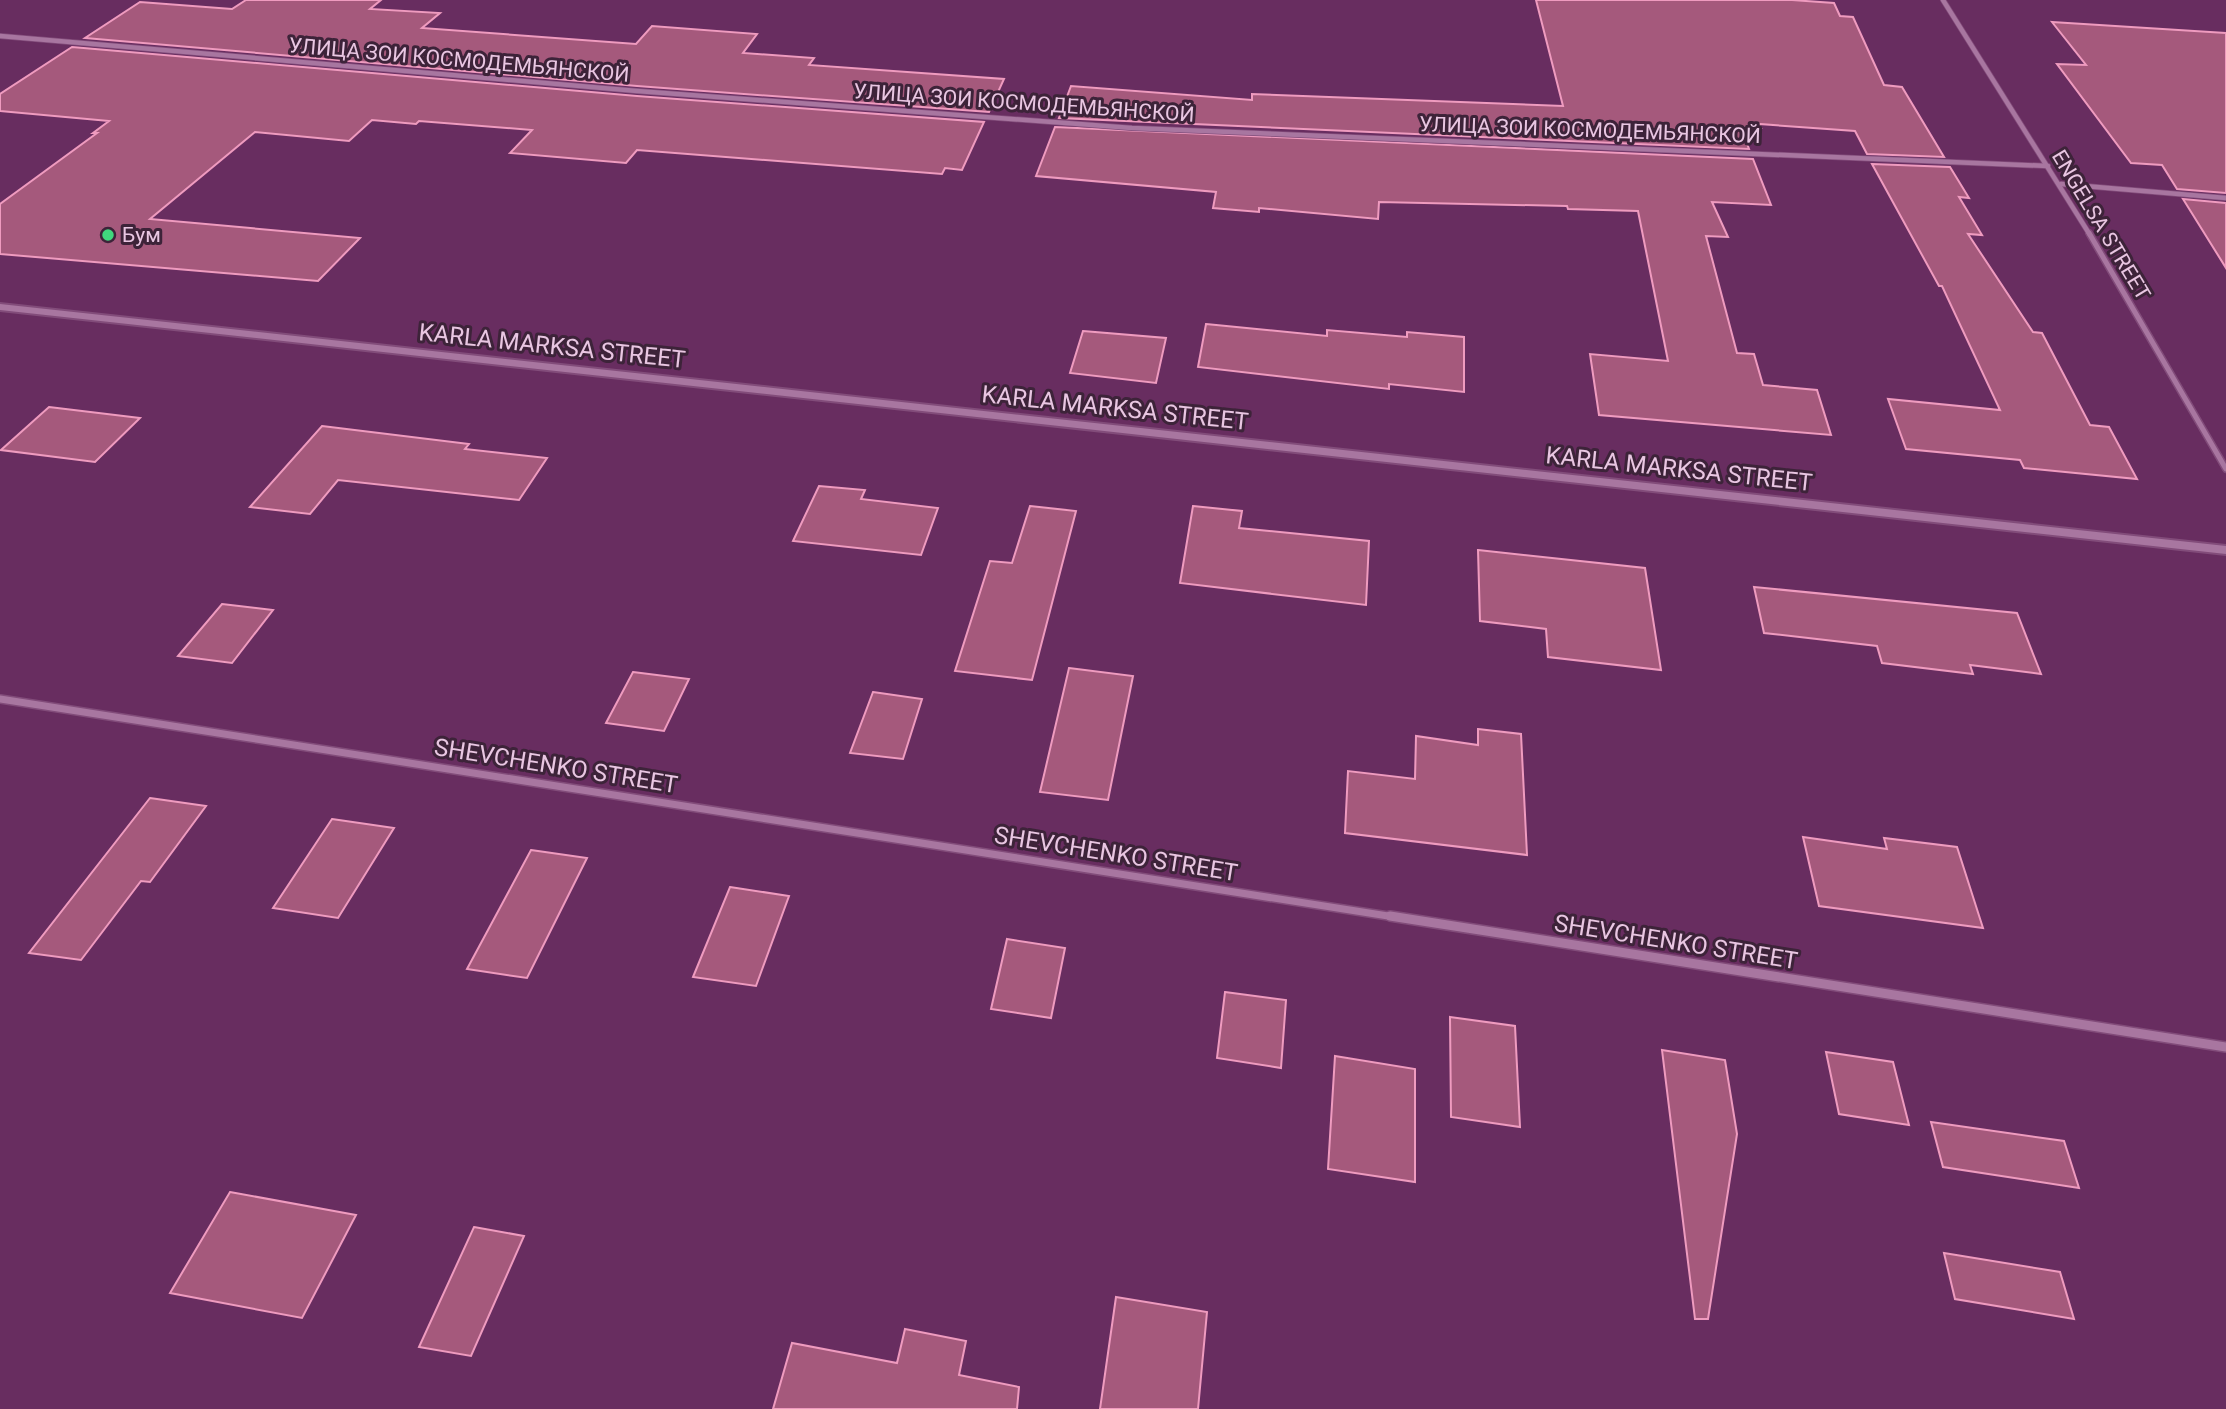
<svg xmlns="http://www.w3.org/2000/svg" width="2226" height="1409" viewBox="0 0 2226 1409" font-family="Roboto,sans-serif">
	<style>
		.building { fill: #a5597c; stroke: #ef9bbf; stroke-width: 2 }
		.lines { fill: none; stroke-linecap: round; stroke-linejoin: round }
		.minor-far3-casing { stroke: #824c7a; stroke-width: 6 }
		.minor-far2-casing { stroke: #824c7a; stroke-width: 8 }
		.minor-far1-casing { stroke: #824c7a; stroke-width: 10 }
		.minor-casing { stroke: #824c7a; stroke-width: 12 }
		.tertiary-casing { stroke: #824c7a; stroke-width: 4 }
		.minor-far3 { stroke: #a876a0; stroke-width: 4.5 }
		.minor-far2 { stroke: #a876a0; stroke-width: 5 }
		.minor-far1 { stroke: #a876a0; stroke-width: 7 }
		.minor { stroke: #a876a0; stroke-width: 9 }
		.tertiary { fill: #a876a0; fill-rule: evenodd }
		.poi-dot { fill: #40d77d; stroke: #3d2339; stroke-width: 2.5 }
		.labels { text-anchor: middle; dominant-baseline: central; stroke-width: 6; stroke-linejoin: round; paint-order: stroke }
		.far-street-label { font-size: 21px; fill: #e9c6e2; stroke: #3d2339 }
		.far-poi-label { font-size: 21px; fill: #e9c6e2; stroke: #3d2339; text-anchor: start }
		.street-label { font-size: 24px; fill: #e9c6e2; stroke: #3d2339 }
	</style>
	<rect width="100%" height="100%" fill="#682d60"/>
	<g class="building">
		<polygon points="246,0 381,0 370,9 440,13 422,28 636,44 652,26 757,34 743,53 814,58 809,65 1004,79 989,112 637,86 85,38 140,2 232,9"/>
		<polygon points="1536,0 1792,0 1834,3 1840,16 1853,17 1884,85 1902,87 1944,157 1867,154 1855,131 1759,124 1761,128 1741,127 1749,149 1059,118 1071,86 1252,100 1252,94 1563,106"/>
		<polygon points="2052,22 2226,33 2226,193 2177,189 2162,165 2131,163 2057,64 2086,65"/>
		<polygon points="72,47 637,96 984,122 962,170 945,168 942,174 637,150 626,163 510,153 532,130 419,121 416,124 372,120 349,141 255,132 150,219 360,238 318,281 0,254 0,204 97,133 93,133 109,121 0,111 0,94"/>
		<polygon points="1055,127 1753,159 1771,205 1712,202 1728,237 1706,236 1737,353 1754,354 1763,385 1817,390 1831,435 1599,415 1590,354 1668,361 1638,211 1568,209 1567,206 1379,202 1378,219 1259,208 1259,212 1213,208 1216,192 1036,176"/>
		<polygon points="1872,164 1950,167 1969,198 1959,197 1982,235 1968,234 2033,332 2042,333 2090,425 2109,427 2137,479 2024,468 2020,460 1906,449 1888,399 2000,410 1942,286 1939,286"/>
		<polygon points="2183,199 2226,203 2226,268"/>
		<polygon points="1206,324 1327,336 1327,330 1407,337 1407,332 1464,337 1464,392 1389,384 1389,389 1198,367"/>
		<polygon points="1083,331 1166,338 1156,383 1070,373"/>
		<polygon points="49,407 140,418 95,462 1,450"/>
		<polygon points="322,426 469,444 465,449 547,458 519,500 338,480 310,514 250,507"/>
		<polygon points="819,486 865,490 861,499 938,508 921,555 793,541"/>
		<polygon points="1030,506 1076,511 1032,680 955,671 990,561 1012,563"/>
		<polygon points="1193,506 1242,511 1239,528 1369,541 1366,605 1180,583"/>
		<polygon points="1478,550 1645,568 1661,670 1548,657 1546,629 1480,621"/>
		<polygon points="1754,587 2017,613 2041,674 1970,665 1973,674 1882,663 1877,646 1764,633"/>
		<polygon points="222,604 273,610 232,663 178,656"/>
		<polygon points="1069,668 1133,676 1108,800 1040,792"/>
		<polygon points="633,672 689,679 664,731 606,723"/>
		<polygon points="873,692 922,699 903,759 850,753"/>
		<polygon points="1478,729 1521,734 1527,855 1345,833 1348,771 1415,779 1416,736 1478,745"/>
		<polygon points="150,798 206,806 150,882 141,881 81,960 29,953"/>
		<polygon points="332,819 394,828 338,918 273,908"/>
		<polygon points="1803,837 1887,849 1884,838 1957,847 1983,928 1819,906"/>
		<polygon points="531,850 587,858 527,978 467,969"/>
		<polygon points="730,887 789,896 756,986 693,977"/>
		<polygon points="1007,939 1065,948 1051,1018 991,1009"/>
		<polygon points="1225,992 1286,1000 1281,1068 1217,1058"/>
		<polygon points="1450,1017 1515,1026 1520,1127 1451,1117"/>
		<polygon points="1662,1050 1725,1060 1737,1134 1708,1319 1695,1319"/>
		<polygon points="1826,1052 1893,1062 1909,1125 1839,1114"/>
		<polygon points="1335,1056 1415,1069 1415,1182 1328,1169"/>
		<polygon points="1931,1122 2064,1141 2079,1188 1943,1167"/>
		<polygon points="230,1192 356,1215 302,1318 170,1293"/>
		<polygon points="474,1227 524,1236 471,1356 419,1347"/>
		<polygon points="1944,1253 2060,1272 2074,1319 1955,1299"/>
		<polygon points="1116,1297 1207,1312 1198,1409 1100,1409"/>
		<polygon points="905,1329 966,1341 959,1375 1019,1387 1017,1409 773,1409 792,1343 897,1363"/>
	</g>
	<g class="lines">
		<g class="minor-far3-casing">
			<g id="minor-far3">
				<polyline points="1943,0 2090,235"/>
				<polyline points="0,36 637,91 1132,128 2048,166"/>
				<polyline points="2061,184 2226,198"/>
			</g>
		</g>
		<g class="minor-far2-casing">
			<polyline id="minor-far2" points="2089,233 2226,469"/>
		</g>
		<g class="minor-far1-casing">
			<polyline id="minor-far1" points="0,699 1401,918"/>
		</g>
		<g class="minor-casing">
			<polyline id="minor" points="1390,916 2226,1047"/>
		</g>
		<g class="tertiary-casing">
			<polygon id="tertiary" points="0,304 2226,546 2226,554 0,310"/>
		</g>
		<use href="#minor-far3" class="minor-far3"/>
		<use href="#minor-far2" class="minor-far2"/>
		<use href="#minor-far1" class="minor-far1"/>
		<use href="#minor" class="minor"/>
		<use href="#tertiary" class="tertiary"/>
	</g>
	<circle class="poi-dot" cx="108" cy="235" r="7"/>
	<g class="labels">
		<g class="far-street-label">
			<text transform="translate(459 60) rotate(5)">УЛИЦА ЗОИ КОСМОДЕМЬЯНСКОЙ</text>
			<text transform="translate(1024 103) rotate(4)">УЛИЦА ЗОИ КОСМОДЕМЬЯНСКОЙ</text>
			<text transform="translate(1590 130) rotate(2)">УЛИЦА ЗОИ КОСМОДЕМЬЯНСКОЙ</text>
			<text transform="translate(2101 225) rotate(59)">ENGELSA STREET</text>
		</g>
		<g class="far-poi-label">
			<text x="122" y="235">Бум</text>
		</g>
		<g class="street-label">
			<text transform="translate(552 346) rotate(6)">KARLA MARKSA STREET</text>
			<text transform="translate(1115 408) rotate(6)">KARLA MARKSA STREET</text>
			<text transform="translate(1679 469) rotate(6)">KARLA MARKSA STREET</text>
			<text transform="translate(556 766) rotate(9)">SHEVCHENKO STREET</text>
			<text transform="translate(1116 854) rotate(9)">SHEVCHENKO STREET</text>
			<text transform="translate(1676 942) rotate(9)">SHEVCHENKO STREET</text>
		</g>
	</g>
</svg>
